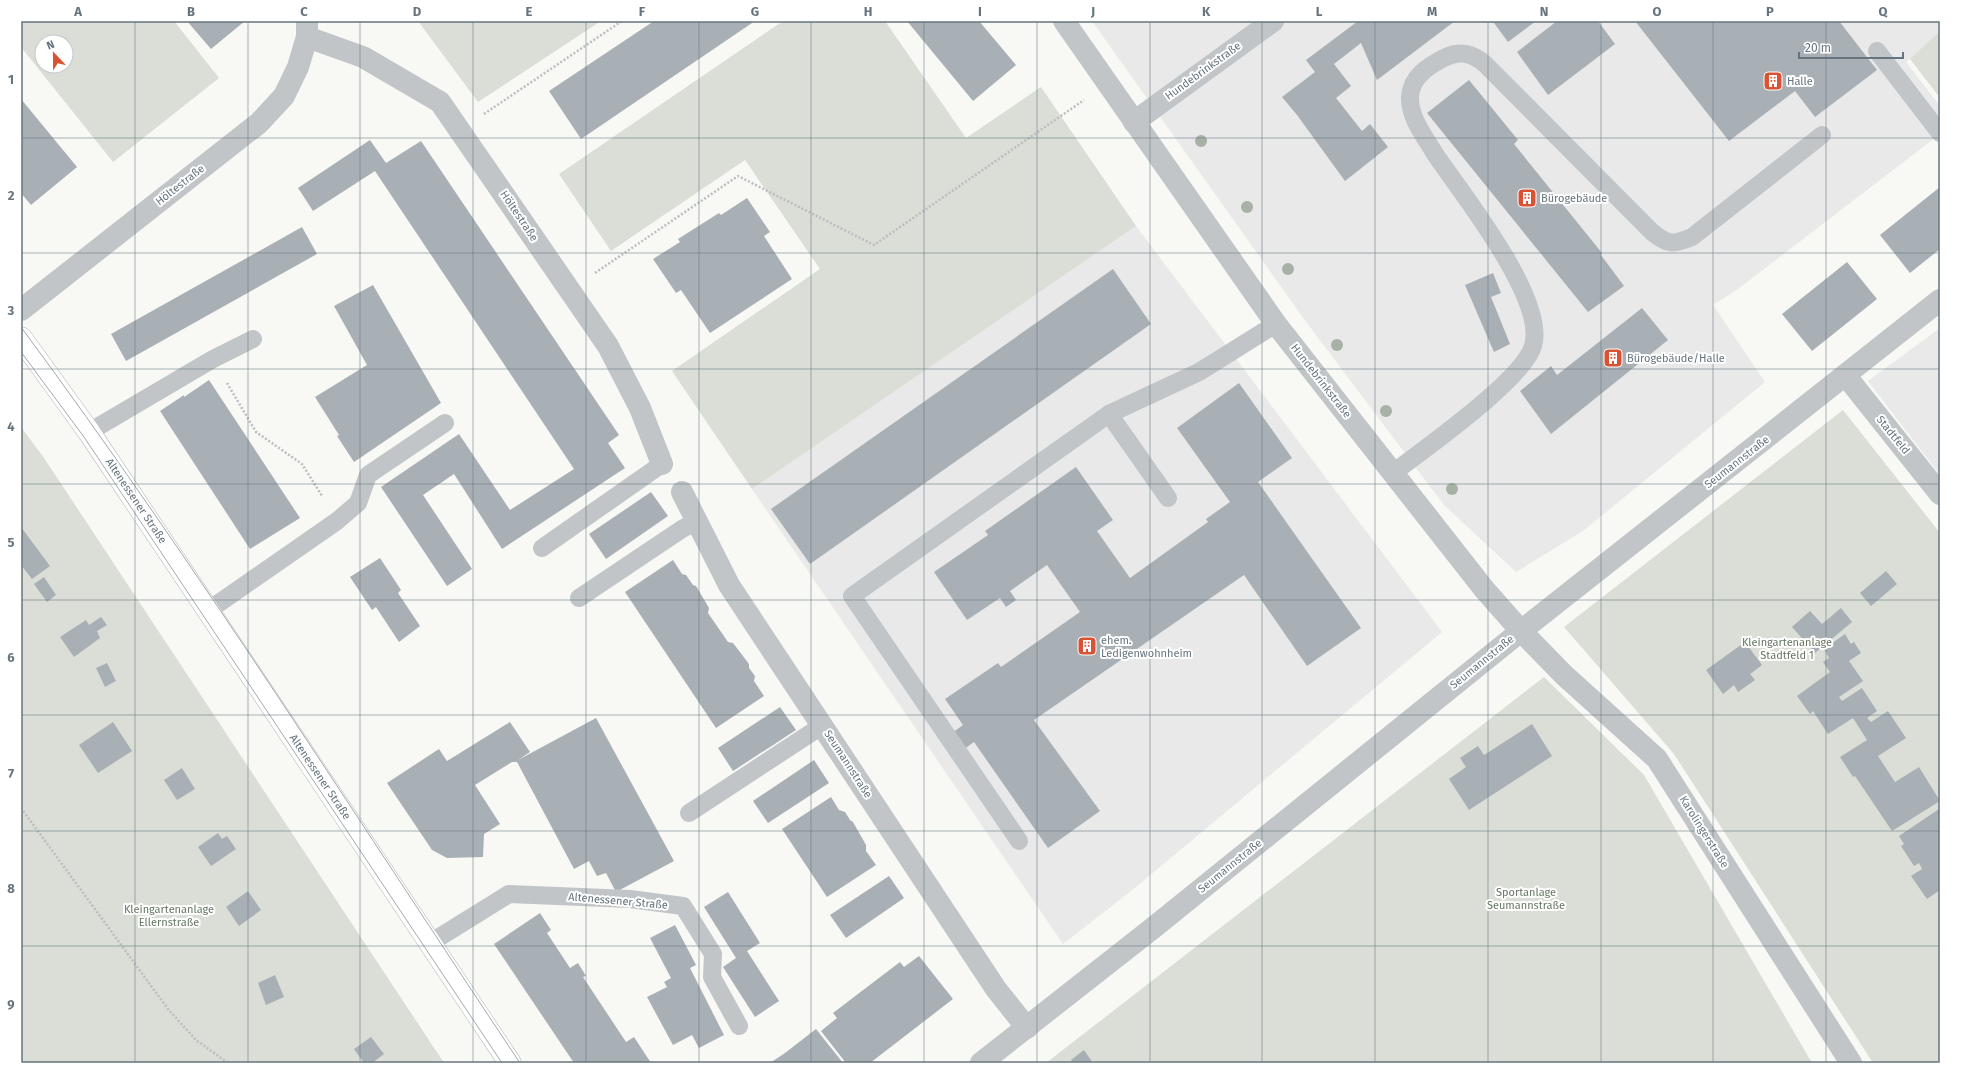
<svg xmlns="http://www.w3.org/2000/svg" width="1961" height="1084" viewBox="0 0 1961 1084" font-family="'Fira Sans',sans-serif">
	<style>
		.built { fill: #e8e9e8 }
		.green { fill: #daded6; fill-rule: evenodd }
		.building { fill: #a9b0b5 }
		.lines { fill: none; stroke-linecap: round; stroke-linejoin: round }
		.secondary-casing { stroke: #b4b9bd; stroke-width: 23 }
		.path { stroke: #bbbec0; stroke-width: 2.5; stroke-dasharray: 2 2; stroke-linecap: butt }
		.service { stroke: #c1c5c8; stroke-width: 18 }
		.minor { stroke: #c1c5c8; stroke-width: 22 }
		.tertiary { stroke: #c1c5c8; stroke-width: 22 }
		.secondary { stroke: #fff; stroke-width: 22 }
		.tram { stroke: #a3a9ad; stroke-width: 1 }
		.tree { fill: #a8b1a5 }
		.grid { fill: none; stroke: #65747e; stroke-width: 1; stroke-opacity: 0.55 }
		.labels { text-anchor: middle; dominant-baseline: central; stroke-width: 4; stroke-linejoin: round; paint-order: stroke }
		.street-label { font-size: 11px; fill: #65747e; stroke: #fff }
		.poi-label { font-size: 11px; fill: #65747e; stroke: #fff; text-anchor: start }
		.park-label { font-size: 11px; fill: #677763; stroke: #fff }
		.neatline { fill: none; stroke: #65747e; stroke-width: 1.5 }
		.grid-label { font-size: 13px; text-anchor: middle; font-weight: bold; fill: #65747e }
	</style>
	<rect width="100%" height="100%" fill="#f8f8f5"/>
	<g class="built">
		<polygon points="1092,21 1940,21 1940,34 1906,62 1940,106 1940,134 1738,289 1713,305 1765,382 1583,531 1516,572 1444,505 1304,319"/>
		<polygon points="1136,226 1442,632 1131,891 1063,944 752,489"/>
		<polygon points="1940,328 1940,475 1868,381"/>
	</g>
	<g class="green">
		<path d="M21,21h153l45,57 -106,84 -92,-115zM42,42h24v24h-24z"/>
		<polygon points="418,21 601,21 478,102"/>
		<polygon points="783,21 885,21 966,138 1041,87 1136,226 752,489 672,371 820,269 745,160 611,251 559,174"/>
		<polygon points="1940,31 1940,98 1910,59"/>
		<polygon points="1843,410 1940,533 1940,1063 1873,1063 1674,754 1564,627"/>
		<polygon points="21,427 44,458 444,1063 21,1063"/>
		<polygon points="1544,677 1644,775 1812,1063 1046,1063"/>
	</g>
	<g class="building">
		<polygon points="187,21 245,21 211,49"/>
		<polygon points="654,21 755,21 581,139 549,91"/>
		<polygon points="907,21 979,21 1016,65 973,101"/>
		<polygon points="1358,21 1455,21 1377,80 1361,43 1334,64 1351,86 1336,98 1362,131 1370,124 1388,147 1345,181 1297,115 1282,97 1315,72 1306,60"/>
		<polygon points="1495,21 1536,21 1508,42 1494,23"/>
		<polygon points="1557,21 1598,21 1615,44 1548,95 1517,52"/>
		<polygon points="1635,21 1839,21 1877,70 1815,117 1795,91 1729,141"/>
		<polygon points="1469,80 1518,140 1514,144 1602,253 1601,255 1624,286 1588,312 1427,113"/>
		<polygon points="21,99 77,167 31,205 21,193"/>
		<polygon points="370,140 386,163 421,141 619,435 608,443 625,468 502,549 454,474 423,495 472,569 447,586 381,487 459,434 510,510 574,469 375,171 313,211 298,188"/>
		<polygon points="1940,187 1940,249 1910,273 1880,235"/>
		<polygon points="747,198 770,232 764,236 792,279 710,333 681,290 676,293 653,259 680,242 678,239 719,213 721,215"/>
		<polygon points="302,227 317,254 126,361 111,334"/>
		<polygon points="1847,262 1877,299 1812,351 1782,314"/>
		<polygon points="1113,269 1151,324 810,564 771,509"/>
		<polygon points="1493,273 1501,293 1491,297 1510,344 1494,352 1465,285"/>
		<polygon points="373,285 441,403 354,462 337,436 339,435 315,397 367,365 334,306"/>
		<polygon points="1642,308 1668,340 1551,434 1520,391 1551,366 1557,375"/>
		<polygon points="209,380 300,518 250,549 160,411 184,395 184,397"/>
		<polygon points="1239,383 1292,458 1258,482 1361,628 1307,666 1244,575 1034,720 1100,811 1048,848 974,742 963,750 952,733 963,725 945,699 998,663 1001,667 1080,612 1047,565 1010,591 1016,600 1006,607 1000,598 967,620 934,572 988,535 985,531 1076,467 1113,520 1097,531 1130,578 1208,522 1206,519 1230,502 1177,428"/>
		<polygon points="651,492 668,516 606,559 589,534"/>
		<polygon points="21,527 50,566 32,579 21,565"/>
		<polygon points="380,558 401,590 398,593 420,626 399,642 376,607 372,610 350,577"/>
		<polygon points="673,560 682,574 686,575 693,585 696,586 709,608 708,613 728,642 733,643 749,664 749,668 755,676 754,681 764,696 716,728 625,592"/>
		<polygon points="1886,571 1897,584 1871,606 1860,593"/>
		<polygon points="44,577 56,595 47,602 34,584"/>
		<polygon points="1841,608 1852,622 1815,653 1792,627 1810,611 1822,624"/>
		<polygon points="101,617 107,625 97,631 100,638 74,657 60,637 86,620 89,625"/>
		<polygon points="1845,634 1851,644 1854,642 1861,653 1849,661 1863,681 1839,697 1842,701 1862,688 1877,711 1867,718 1871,722 1888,711 1906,738 1878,756 1895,782 1919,767 1940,801 1892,831 1855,776 1853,777 1840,757 1867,740 1853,718 1828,734 1813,711 1810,714 1797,696 1830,672 1823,662 1829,658 1824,649"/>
		<polygon points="1745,642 1762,665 1750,674 1755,680 1738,692 1734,685 1723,694 1706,670"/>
		<polygon points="107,663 116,681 105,687 96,668"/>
		<polygon points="780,707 796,730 733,771 718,748"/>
		<polygon points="596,718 674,861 616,892 606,873 597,876 589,861 574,869 517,762 512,762 475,785 500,824 484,834 483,857 447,858 432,850 387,783 439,749 447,761 510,722 530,752 518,760"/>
		<polygon points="113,722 132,751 98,773 79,745"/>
		<polygon points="1532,724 1552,756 1469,810 1449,779 1466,767 1460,758 1478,746 1484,755"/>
		<polygon points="814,760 829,783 768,823 753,801"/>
		<polygon points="182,768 195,789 177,800 164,780"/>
		<polygon points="831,797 839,810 845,812 850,820 853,822 866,845 866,851 876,865 827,897 782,829"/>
		<polygon points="1939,809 1940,890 1927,899 1911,876 1922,869 1919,863 1914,866 1901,846 1904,844 1899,836"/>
		<polygon points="218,833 222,839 227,836 236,849 211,866 198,847"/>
		<polygon points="889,876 904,898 846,938 830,915"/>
		<polygon points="248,891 261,910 239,926 226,907"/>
		<polygon points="728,892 760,943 747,951 779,1001 755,1017 723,967 736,958 704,907"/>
		<polygon points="540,913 551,930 547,933 570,968 578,963 586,976 583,977 626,1042 634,1037 651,1063 574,1063 494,944"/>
		<polygon points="675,925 696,965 690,968 724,1035 699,1048 692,1035 673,1045 647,997 667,987 664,982 671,978 650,938"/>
		<polygon points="919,956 953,999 870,1063 846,1063 821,1031 837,1018 833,1013 900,962 904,967"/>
		<polygon points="275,975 284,997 266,1005 258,983"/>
		<polygon points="816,1029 843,1063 770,1063 785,1053"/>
		<polygon points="371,1037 384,1054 372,1063 364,1063 354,1049"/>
		<polygon points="1084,1050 1093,1063 1073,1063 1071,1060"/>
	</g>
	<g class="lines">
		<g class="secondary-casing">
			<polyline id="secondary" points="21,338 89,432 510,1063"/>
		</g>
		<g class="path">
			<polyline points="484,114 622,21"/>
			<polyline points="595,273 738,176 874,245 1084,100"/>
			<polyline points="227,383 256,432 302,464 322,496"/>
			<polyline points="21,808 168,1009 196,1040 228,1063"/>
		</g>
		<g class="service">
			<polyline points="1877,51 1940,133"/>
			<polyline points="89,432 213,359 253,339"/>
			<path d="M1393,473c31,-24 130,-93 140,-127 14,-47 -71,-152 -98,-192 -10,-17 -26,-37 -25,-57 1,-20 18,-31 34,-39 16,-8 28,-5 41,6l167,168c16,13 21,13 40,5l130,-102"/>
			<polyline points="1168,498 1109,414 1199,372 1276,324"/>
			<polyline points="542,548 662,464"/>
			<polyline points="579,598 682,529 697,521"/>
			<polyline points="209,610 337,521 358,503 368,475 445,423"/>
			<polyline points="689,813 823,725"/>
			<polyline points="1019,841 852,596 1109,414"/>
			<polyline points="430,943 509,894 630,899 683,906 713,954 712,977 739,1026"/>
		</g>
		<g class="minor">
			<polyline points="307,37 363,57 440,102 608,346 640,408 662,464"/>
			<polyline points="1134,122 1273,21"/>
			<polyline points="21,310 259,123 284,96 298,67 307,37 307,21"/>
			<polyline points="1846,376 1940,494"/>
			<polyline points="682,492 729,585 996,989 1027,1028"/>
			<polyline points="981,1063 1153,928 1521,631 1940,300"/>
		</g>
		<polyline class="tertiary" points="1064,21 1276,324 1484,589 1521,631 1564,675 1657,759 1851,1063"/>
		<use href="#secondary" class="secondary"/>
		<g class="tram">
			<path d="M21,327c176,238 334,489 499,736"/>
			<polyline points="21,352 84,437 502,1063"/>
		</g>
	</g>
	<g class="tree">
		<circle cx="1201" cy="141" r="6"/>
		<circle cx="1247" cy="207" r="6"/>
		<circle cx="1288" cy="269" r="6"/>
		<circle cx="1337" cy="345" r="6"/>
		<circle cx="1386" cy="411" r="6"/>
		<circle cx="1452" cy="489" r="6"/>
	</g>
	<path class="grid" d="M135,21v1042M248,21v1042M360,21v1042M473,21v1042M586,21v1042M699,21v1042M811,21v1042M924,21v1042M1037,21v1042M1150,21v1042M1262,21v1042M1375,21v1042M1488,21v1042M1601,21v1042M1713,21v1042M1826,21v1042M21,138h1919M21,253h1919M21,369h1919M21,484h1919M21,600h1919M21,715h1919M21,831h1919M21,946h1919"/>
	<defs>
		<g id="building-square" transform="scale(1)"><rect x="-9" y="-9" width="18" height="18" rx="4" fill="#d85334" stroke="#fff"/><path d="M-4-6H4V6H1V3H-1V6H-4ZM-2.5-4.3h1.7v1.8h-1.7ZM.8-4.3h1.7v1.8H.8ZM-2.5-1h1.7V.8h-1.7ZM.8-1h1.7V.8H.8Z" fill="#fff"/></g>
	</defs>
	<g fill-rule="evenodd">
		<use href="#building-square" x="1773" y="81"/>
		<use href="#building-square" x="1527" y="198"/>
		<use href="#building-square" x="1613" y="358"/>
		<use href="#building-square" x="1087" y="646"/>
	</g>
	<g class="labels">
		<g class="street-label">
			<text transform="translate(1203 71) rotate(-36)">Hundebrinkstraße</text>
			<text transform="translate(180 185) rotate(-38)">Höltestraße</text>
			<text transform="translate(519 216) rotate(56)">Höltestraße</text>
			<text transform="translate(1321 381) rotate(52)">Hundebrinkstraße</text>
			<text transform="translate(1893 435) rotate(51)">Stadtfeld</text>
			<text transform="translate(1737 462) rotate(-38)">Seumannstraße</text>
			<text transform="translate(136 501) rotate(56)">Altenessener Straße</text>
			<text transform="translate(1482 662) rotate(-39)">Seumannstraße</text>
			<text transform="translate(848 764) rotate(57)">Seumannstraße</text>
			<text transform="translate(320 777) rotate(56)">Altenessener Straße</text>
			<text transform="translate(1704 832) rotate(58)">Karolingerstraße</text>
			<text transform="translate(1230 866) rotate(-39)">Seumannstraße</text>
			<text transform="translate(618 901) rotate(5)">Altenessener Straße</text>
		</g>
		<g class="poi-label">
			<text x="1787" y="81">Halle</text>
			<text x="1541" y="198">Bürogebäude</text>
			<text x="1627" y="358">Bürogebäude/Halle</text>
			<text x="1101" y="640">ehem.<tspan x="1101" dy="13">Ledigenwohnheim</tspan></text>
		</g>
		<g class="park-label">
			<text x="1787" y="642">Kleingartenanlage<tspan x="1787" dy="13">Stadtfeld 1</tspan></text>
			<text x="1526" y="892">Sportanlage<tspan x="1526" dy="13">Seumannstraße</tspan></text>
			<text x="169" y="909">Kleingartenanlage<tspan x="169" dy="13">Ellernstraße</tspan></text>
		</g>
	</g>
	<rect width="1961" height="1084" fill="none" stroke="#ffffff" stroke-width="44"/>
	<g transform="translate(54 54) rotate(338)"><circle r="19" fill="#ffffff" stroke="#c1c7cb"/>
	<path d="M0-3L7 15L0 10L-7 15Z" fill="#d85334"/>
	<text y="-6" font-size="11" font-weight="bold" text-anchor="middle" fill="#65747e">N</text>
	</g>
	<path d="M1799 52v6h104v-6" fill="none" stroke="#65747e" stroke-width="2"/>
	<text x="1805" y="52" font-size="12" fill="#65747e" stroke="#ffffff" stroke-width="3" paint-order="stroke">20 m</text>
	<rect x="22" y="22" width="1917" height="1040" class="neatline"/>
	<g class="grid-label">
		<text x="78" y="16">A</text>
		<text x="191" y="16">B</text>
		<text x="304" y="16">C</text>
		<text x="417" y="16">D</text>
		<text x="529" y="16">E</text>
		<text x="642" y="16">F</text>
		<text x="755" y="16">G</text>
		<text x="868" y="16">H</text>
		<text x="980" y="16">I</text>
		<text x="1093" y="16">J</text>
		<text x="1206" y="16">K</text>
		<text x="1319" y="16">L</text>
		<text x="1432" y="16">M</text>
		<text x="1544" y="16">N</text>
		<text x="1657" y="16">O</text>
		<text x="1770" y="16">P</text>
		<text x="1883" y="16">Q</text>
		<text x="11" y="84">1</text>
		<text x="11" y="200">2</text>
		<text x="11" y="315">3</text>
		<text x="11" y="431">4</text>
		<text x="11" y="547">5</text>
		<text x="11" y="662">6</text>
		<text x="11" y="778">7</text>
		<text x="11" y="893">8</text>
		<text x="11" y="1009">9</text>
	</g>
</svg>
